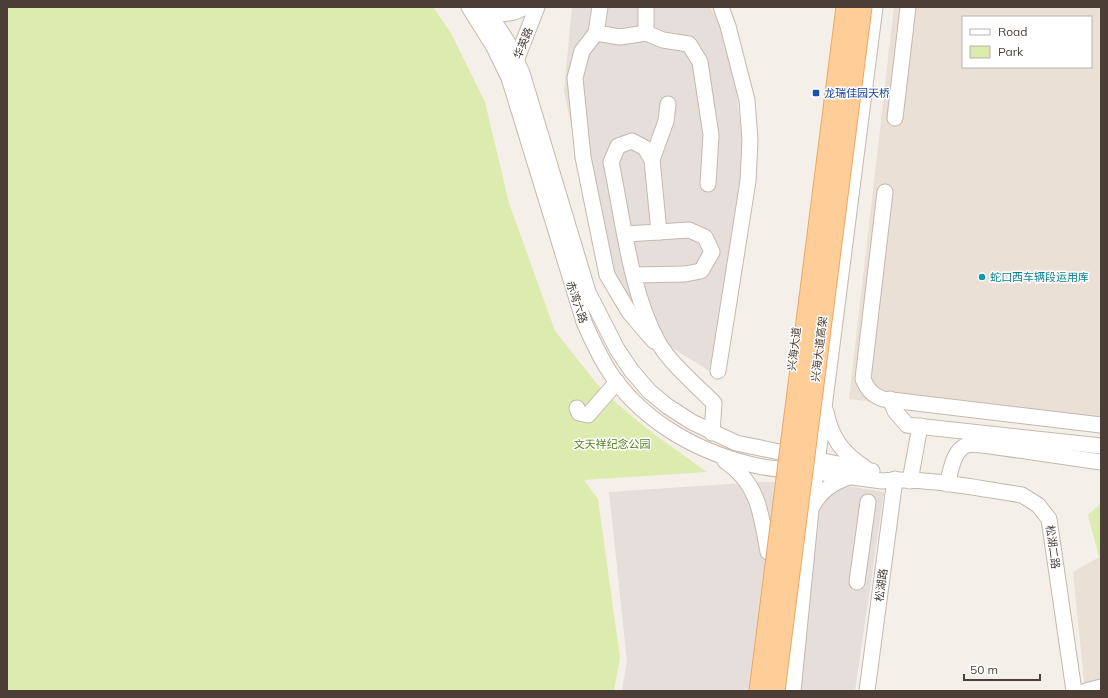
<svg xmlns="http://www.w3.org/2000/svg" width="1108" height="698" viewBox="0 0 1108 698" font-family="Mulish,'Noto Sans SC',sans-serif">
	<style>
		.residential { fill: #eae0d6; fill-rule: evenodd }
		.industrial { fill: #e5deda }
		.green { fill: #dcecaf }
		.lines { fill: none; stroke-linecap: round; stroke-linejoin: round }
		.minor-casing { stroke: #c5b8ad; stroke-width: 17 }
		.minor { stroke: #fff; stroke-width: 15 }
		.major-bridge-casing { stroke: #eca760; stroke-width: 21; stroke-linecap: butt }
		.major-bridge { stroke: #ffce98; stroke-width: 19 }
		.transit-dot { fill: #1a4fb4; stroke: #fff; stroke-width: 1.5 }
		.culture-dot { fill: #0f9aa8; stroke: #fff; stroke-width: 1.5 }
		.labels { text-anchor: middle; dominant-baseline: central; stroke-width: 3; stroke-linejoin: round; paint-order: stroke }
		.street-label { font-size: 11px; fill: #4a3e36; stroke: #fff }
		.transit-label { font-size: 11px; fill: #164399; stroke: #fff; text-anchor: start }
		.culture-label { font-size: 11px; fill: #0d838f; stroke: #fff; text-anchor: start }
		.park-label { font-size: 11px; fill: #598025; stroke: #fff }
	</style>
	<rect width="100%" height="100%" fill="#f5efe9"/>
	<g class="residential">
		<path d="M894,7h207v423l-252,-31zM963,17h128v50h-128z"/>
		<polygon points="1101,556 1101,691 1085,691 1073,572"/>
	</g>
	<g class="industrial">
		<polygon points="572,7 710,7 731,46 745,165 711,372 645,331 593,231 564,91"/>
		<polygon points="758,482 830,483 884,492 855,691 622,691 627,661 609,492"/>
	</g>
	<g class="green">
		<polygon points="7,7 433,7 451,33 485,102 509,203 555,331 597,384 614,401 651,432 707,472 584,480 598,499 620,658 614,691 7,691"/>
		<polygon points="1101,503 1101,556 1099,557 1088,515"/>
	</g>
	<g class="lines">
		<g class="minor-casing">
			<g id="minor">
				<path d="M469,7l25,40 15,31 75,244c7,16 14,31 23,46 31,50 86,82 142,96 22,6 45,6 67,8 22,3 44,6 66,9 40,-5 99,8 140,14l16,10 11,14 25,172"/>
				<polyline points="485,7 508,43 522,73 588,292 617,349 631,370 649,391 667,406 692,422 736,443 872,471"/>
				<polyline points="600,7 596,33 582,51 575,78 583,157 607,275 629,312 654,341"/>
				<polyline points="646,7 646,33 663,40 689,44 700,62 711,135 708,184"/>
				<path d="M487,10c14,5 25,5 38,-3"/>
				<polyline points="596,33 620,37 646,33"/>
				<polyline points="514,66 537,7"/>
				<polyline points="895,118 908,7"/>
				<polyline points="652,160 666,121 668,104"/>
				<path d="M885,192l-22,187c5,11 9,16 20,20l218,26"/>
				<polyline points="626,234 659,232"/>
				<path d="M634,275l51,-1 16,-3 11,-19 -7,-15 -16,-7 -30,2 -7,-72 -7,-12 -13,-7 -14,5 -7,16c12,57 19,129 47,180 11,20 39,44 56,61l-2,30"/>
				<polyline points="718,371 748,181 750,140 747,100 728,26 721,7"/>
				<polyline points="890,399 895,411 907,425 1101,446"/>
				<polyline points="577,408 579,413 588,415 617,382"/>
				<path d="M826,412c5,25 16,41 38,55"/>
				<path d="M725,461c34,23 36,53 43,91"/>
				<polyline points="910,481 920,426"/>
				<path d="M947,484c4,-13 6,-34 20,-39 5,-1 12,0 16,0l118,17"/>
				<path d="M813,505c9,-15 19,-22 36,-28"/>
				<polyline points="857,582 868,502"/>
				<polyline points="793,691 811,510 875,7"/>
				<polyline points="867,691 895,479"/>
				<polyline points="1086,691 1101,687"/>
			</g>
		</g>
		<use href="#minor" class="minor"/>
		<g class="major-bridge-casing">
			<g id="major-bridge">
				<polyline points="759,691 846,7"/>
				<polyline points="775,691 862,7"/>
			</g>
		</g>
		<use href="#major-bridge" class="major-bridge"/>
	</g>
	<rect class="transit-dot" x="812" y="89" width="8" height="8" rx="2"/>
	<circle class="culture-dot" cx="982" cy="277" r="4"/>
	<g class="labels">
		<g class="street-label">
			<text transform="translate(523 43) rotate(-68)">华英路</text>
			<text transform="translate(577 302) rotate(71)">赤湾六路</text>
			<text transform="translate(794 349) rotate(-83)">兴海大道</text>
			<text transform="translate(819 349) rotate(-83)">兴海大道高架</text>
			<text transform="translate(1053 547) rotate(82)">松湖二路</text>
			<text transform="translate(881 585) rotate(-82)">松湖路</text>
		</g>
		<g class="transit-label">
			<text x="824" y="93">龙瑞佳园天桥</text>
		</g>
		<g class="culture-label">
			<text x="990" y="277">蛇口西车辆段运用库</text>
		</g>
		<g class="park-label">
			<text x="612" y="444">文天祥纪念公园</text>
		</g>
	</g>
	<rect width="1108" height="698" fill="none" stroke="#4a3e36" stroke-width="16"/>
	<rect x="962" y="16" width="130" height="52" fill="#ffffff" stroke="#b7b2af"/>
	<rect x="970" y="29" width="20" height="6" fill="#ffffff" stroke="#b7b2af"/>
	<text x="998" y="36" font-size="12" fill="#4a3e36">Road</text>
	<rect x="970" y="46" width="20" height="12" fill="#dcecaf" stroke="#b7b2af"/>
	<text x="998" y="56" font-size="12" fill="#4a3e36">Park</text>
	<path d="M964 674v6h76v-6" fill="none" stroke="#4a3e36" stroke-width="2"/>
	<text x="970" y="674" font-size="12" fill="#4a3e36" stroke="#ffffff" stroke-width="3" paint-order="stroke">50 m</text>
</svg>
